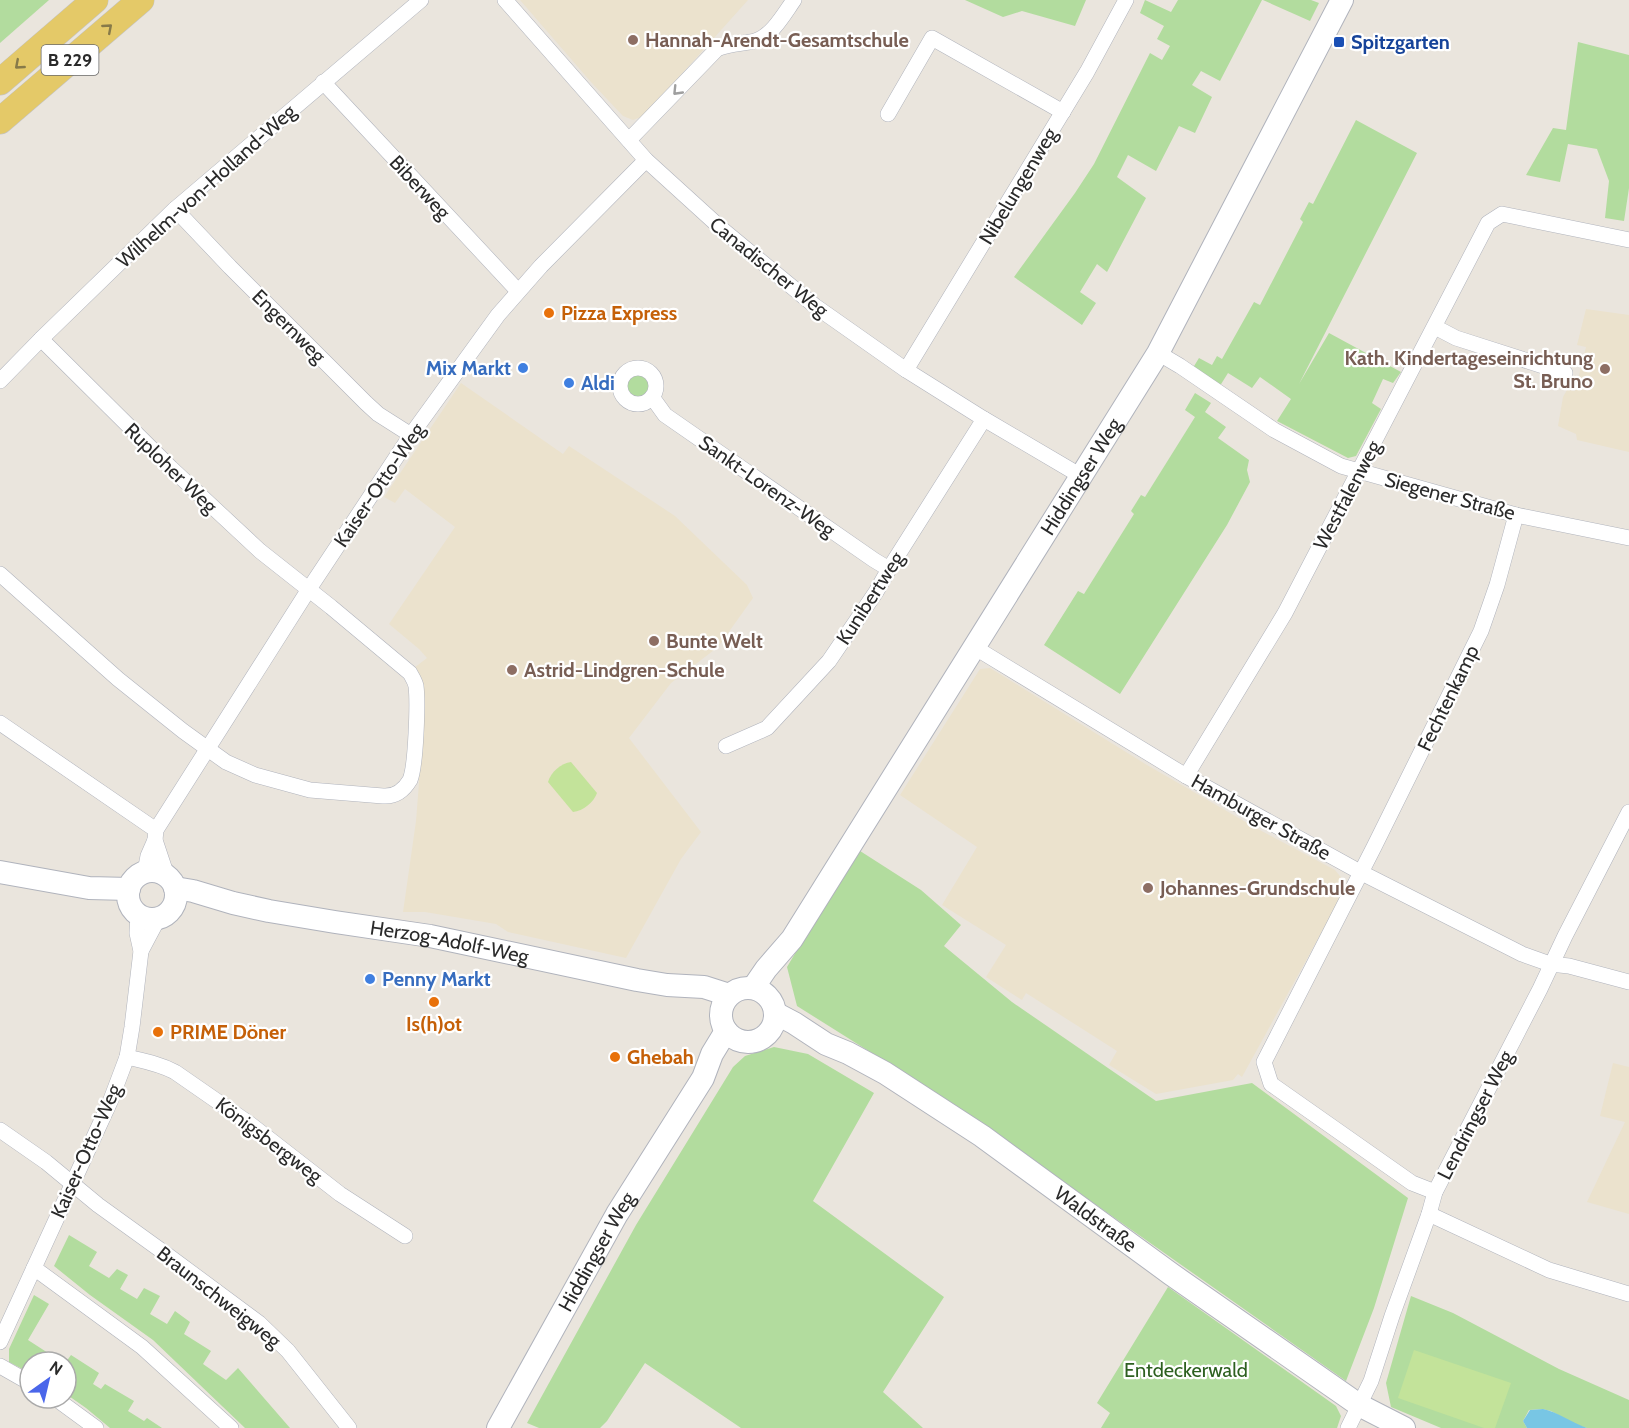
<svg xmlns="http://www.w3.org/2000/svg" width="1629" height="1428" viewBox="0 0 1629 1428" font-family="Cabin,sans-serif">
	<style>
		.education { fill: #ebe2cd }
		.green { fill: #b2dc9e }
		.pitch { fill: #c3e39a }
		.water { fill: #78c6e4 }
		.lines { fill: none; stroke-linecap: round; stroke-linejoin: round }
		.minor-casing { stroke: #b0b3bc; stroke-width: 16 }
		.secondary-casing { stroke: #b0b3bc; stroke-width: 24 }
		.primary-casing { stroke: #c3c3c3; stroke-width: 27 }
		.minor { stroke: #fff; stroke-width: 15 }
		.secondary { stroke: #fff; stroke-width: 22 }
		.primary { stroke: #e4c968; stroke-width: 26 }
		.oneway { stroke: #877a49 }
		.oneway2 { stroke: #9f9f9f }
		.education-dot { fill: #8d6e63; stroke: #fff; stroke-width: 2 }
		.transit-dot { fill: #1a4fb4; stroke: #fff; stroke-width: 2 }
		.food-dot { fill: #e8710a; stroke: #fff; stroke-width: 2 }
		.shop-dot { fill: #3f7fe0; stroke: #fff; stroke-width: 2 }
		.labels { text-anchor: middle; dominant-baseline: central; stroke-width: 4.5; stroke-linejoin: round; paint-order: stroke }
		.shield { fill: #fff; stroke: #6a6a6a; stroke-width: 1.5 }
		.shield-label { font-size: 18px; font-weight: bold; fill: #2a2a2a }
		.education-label { font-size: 20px; font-weight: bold; fill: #785e54; stroke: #fff; text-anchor: start }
		.transit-label { font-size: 20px; font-weight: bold; fill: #164399; stroke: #fff; text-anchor: start }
		.street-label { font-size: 20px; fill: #2a2a2a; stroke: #fff }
		.food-label { font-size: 20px; font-weight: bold; fill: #c56008; stroke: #fff; text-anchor: start }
		.shop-label { font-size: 20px; font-weight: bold; fill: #366cbe; stroke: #fff; text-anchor: start }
		.park-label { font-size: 20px; fill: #2d6020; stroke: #fff }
	</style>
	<rect width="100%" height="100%" fill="#eae5dd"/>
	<g class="education">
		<polygon points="520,0 748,0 688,67 641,117 633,120 623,116 591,82"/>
		<polygon points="1586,309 1629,315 1629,452 1577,440 1576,434 1558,426 1563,397 1567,390 1575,391 1586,347 1577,345"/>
		<polygon points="461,383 563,454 569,446 675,516 747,585 753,598 718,647 671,683 629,738 701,832 681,859 626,958 508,932 496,924 425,912 403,912 416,821 419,783 414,668 427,658 419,649 389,624 455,527 405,489 395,503 384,497"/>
		<polygon points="990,668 1147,765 1256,828 1335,870 1344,881 1342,895 1242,1077 1238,1074 1233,1080 1156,1094 1109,1065 1117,1051 1026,993 1022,1000 986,977 1006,945 942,905 977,847 900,795 980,669"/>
		<polygon points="1613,1063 1629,1067 1629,1214 1587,1202 1625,1122 1600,1116"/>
	</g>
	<g class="green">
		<polygon points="0,0 49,0 0,43"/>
		<polygon points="965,0 1086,0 1075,26 1022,11 1003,17"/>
		<polygon points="1145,0 1171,12 1178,0 1262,0 1220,81 1201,71 1192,85 1212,97 1195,133 1179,126 1156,171 1128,155 1117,177 1146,198 1107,272 1097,264 1080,292 1096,303 1082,325 1014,277 1075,193 1094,164 1150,53 1162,60 1170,46 1157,39 1164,26 1140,13"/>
		<polygon points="1263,0 1311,0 1319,3 1310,21"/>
		<polygon points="1578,42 1629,55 1629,188 1624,221 1605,218 1609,181 1597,149 1568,144 1560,182 1526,175 1553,128 1566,130"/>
		<polygon points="1356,120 1417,153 1299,384 1329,333 1401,372 1393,383 1383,379 1372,403 1381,409 1356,456 1348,458 1277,421 1291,399 1260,377 1252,388 1228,373 1218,389 1191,371 1199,358 1212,365 1217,356 1222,359 1254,302 1260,305 1303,222 1300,219 1309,202 1313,204"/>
		<circle cx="638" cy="386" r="12"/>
		<polygon points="1195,393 1211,403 1205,412 1226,427 1218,438 1249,460 1247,470 1250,482 1227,525 1120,694 1044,645 1078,591 1084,594 1134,514 1131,511 1141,495 1145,497 1195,417 1185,410"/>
		<polygon points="857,849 921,890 961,925 944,946 1012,1002 1156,1101 1252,1083 1408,1198 1374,1308 1346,1381 953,1104 797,1006 787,967"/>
		<polygon points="774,1047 808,1054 874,1093 813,1201 944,1297 883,1392 923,1428 741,1428 645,1363 607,1421 600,1428 539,1428 527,1423 636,1225 733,1067 745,1056"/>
		<polygon points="69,1235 97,1252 89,1266 109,1278 117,1269 128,1275 120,1289 137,1299 144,1288 160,1296 150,1314 167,1324 175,1311 190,1322 184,1334 211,1351 203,1364 226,1380 238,1368 290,1428 245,1428 153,1340 90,1295 54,1266"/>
		<polygon points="1168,1287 1336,1406 1341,1416 1337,1428 1101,1428 1110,1413 1097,1403"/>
		<polygon points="34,1295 49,1304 28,1340 62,1362 30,1362 30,1373 9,1362 9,1349"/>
		<polygon points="1411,1296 1453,1313 1559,1369 1629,1400 1629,1428 1587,1428 1577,1425 1551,1411 1542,1409 1529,1410 1523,1421 1527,1428 1441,1428 1391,1407 1386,1383"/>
		<polygon points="71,1355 99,1373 93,1384 101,1389 105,1384 134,1401 128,1411 144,1421 147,1418 162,1428 110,1428 86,1408 66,1394 66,1362"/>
	</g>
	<g class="pitch">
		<path d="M571,762l26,31c-3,9 -14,18 -24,19l-25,-30c3,-10 13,-19 23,-20z"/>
		<polygon points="1414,1350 1511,1383 1495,1428 1484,1428 1398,1398"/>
	</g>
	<path class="water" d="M1543,1409c15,3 29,14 44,19h-60l-4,-7 7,-11z"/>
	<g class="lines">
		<g class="minor-casing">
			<g id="minor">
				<polyline points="505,0 646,160 723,230 815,306 906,370 984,419 1081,476"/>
				<polyline points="323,82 518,291"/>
				<polyline points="888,114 932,38 1063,112"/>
				<path d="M629,140l88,-91c13,-6 25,-5 38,-8 17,-5 29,-27 39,-41"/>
				<polyline points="175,209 230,267 366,403 378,414 411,435"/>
				<polyline points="1435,327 1456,338 1565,373"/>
				<polyline points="1158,353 1180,366 1274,430 1341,466 1516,515 1629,538"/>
				<circle cx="638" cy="386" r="18"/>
				<polyline points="906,370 1087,72 1126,0"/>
				<polyline points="0,381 41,339 175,209 421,0"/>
				<polyline points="652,397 665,415 874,560 889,569"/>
				<path d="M0,574l118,105 65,52 43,31 29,13 55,15 73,6c12,1 21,-6 27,-16 6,-14 8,-78 6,-94 -1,-5 -4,-9 -6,-13l-79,-66 -71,-56 -89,-83 -130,-129"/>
				<polyline points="974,647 1186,776 1360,872 1522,954 1550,964 1569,966 1629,982"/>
				<polyline points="0,723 156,830"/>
				<polyline points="726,746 767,728 829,661 876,592 889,569 984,419"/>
				<polyline points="1186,776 1285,613 1488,223 1502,214 1629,240"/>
				<polyline points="145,872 148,856 155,840"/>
				<polyline points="167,876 155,840 156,830 309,589 411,435 498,315 541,266 646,160"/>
				<polyline points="141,951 158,919"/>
				<path d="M127,1057c17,4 33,7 48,15l75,52 90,70 65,42"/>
				<polyline points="0,1130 46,1162 98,1205 166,1254 259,1323 288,1351 349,1428"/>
				<polyline points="1435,1192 1412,1183 1271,1084 1264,1062 1374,847 1481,631 1497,585 1516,515"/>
				<polyline points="1429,1214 1549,1270 1629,1294"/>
				<polyline points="34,1268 142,1347 231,1428"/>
				<polyline points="0,1342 110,1102 127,1057 132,1027 141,951 137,933 138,915"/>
				<polyline points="0,1366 30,1383"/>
				<polyline points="55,1398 96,1428"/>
				<polyline points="1348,1428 1371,1381 1392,1316 1429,1214 1435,1192 1540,989 1565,936 1629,812"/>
			</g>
		</g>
		<g class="secondary-casing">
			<g id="secondary">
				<circle cx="152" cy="895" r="24"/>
				<polyline points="0,872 89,888 129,889"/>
				<path id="s1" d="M175,888l18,3 40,12 36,8 66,11 95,14 207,44 30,5 37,2 25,8"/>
				<path id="s2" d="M753,988l13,-19 26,-30 366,-586 184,-353"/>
				<circle cx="748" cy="1015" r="27"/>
				<path id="s3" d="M775,1013l19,10 32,21 22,9 37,20 97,63 189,138 188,131 45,23"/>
				<path id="s4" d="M498,1428l119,-214 86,-136 9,-24 14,-23"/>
			</g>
		</g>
		<g class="primary-casing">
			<g id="primary">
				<polyline points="0,82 95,0"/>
				<polyline points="0,121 141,0"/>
			</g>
		</g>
		<use href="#minor" class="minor"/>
		<use href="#secondary" class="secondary"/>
		<use href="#primary" class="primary"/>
	</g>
	<defs><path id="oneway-chevron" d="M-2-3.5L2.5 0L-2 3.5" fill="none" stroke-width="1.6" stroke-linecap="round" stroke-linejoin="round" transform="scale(1.5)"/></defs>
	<g class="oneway">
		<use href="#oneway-chevron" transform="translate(108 28) rotate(-41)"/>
		<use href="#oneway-chevron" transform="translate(19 65) rotate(139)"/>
	</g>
	<use class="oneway2" href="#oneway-chevron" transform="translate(677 91) rotate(134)"/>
	<g class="education-dot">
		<circle cx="633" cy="40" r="6"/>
		<circle cx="1605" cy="369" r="6"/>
		<circle cx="654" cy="641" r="6"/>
		<circle cx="512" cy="670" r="6"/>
		<circle cx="1148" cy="888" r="6"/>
	</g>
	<rect class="transit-dot" x="1333" y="36" width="12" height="12" rx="3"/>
	<g class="food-dot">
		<circle cx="549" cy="313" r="6"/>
		<circle cx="434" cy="1002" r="6"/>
		<circle cx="158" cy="1032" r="6"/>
		<circle cx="615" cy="1057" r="6"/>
	</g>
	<g class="shop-dot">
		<circle cx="523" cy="368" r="6"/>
		<circle cx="569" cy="383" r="6"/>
		<circle cx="370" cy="979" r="6"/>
	</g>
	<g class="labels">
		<rect class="shield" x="41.5" y="45" width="57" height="30" rx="4.5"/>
		<g class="shield-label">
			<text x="70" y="60">B 229</text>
		</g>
		<g class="education-label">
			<text x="645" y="40">Hannah-Arendt-Gesamtschule</text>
			<text x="1593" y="358" text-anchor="end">Kath. Kindertageseinrichtung<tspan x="1593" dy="23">St. Bruno</tspan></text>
			<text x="666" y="641">Bunte Welt</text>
			<text x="524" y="670">Astrid-Lindgren-Schule</text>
			<text x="1160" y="888">Johannes-Grundschule</text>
		</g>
		<g class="transit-label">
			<text x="1351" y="42">Spitzgarten</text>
		</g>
		<g class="street-label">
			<text transform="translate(206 186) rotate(-42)">Wilhelm-von-Holland-Weg</text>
			<text transform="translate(1018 186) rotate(-59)">Nibelungenweg</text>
			<text transform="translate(420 187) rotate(47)">Biberweg</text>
			<text transform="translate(769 267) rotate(39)">Canadischer Weg</text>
			<text transform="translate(289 326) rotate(45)">Engernweg</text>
			<text transform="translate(171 468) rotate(44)">Ruploher Weg</text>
			<text stroke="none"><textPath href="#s2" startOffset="608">Hiddingser Weg</textPath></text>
			<text transform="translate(379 485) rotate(-56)">Kaiser-Otto-Weg</text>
			<text transform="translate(767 486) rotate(35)">Sankt-Lorenz-Weg</text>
			<text transform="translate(1347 495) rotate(-62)">Westfalenweg</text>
			<text transform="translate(1450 496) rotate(15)">Siegener Straße</text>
			<text transform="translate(870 598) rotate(-57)">Kunibertweg</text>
			<text transform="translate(1448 698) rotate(-64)">Fechtenkamp</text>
			<text transform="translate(1261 817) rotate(29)">Hamburger Straße</text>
			<text stroke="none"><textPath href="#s1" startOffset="280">Herzog-Adolf-Weg</textPath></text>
			<text transform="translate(1475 1115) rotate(-63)">Lendringser Weg</text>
			<text transform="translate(269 1140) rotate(37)">Königsbergweg</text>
			<text transform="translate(86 1151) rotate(-66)">Kaiser-Otto-Weg</text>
			<text stroke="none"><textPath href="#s3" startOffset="382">Waldstraße</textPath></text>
			<text stroke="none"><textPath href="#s4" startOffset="202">Hiddingser Weg</textPath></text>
			<text transform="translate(219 1297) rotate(38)">Braunschweigweg</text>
		</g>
		<g class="food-label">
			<text x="561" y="313">Pizza Express</text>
			<text x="434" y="1024" text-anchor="middle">Is(h)ot</text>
			<text x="170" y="1032">PRIME Döner</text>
			<text x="627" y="1057">Ghebah</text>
		</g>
		<g class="shop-label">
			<text x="511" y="368" text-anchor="end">Mix Markt</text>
			<text x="581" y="383">Aldi</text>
			<text x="382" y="979">Penny Markt</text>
		</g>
		<g class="park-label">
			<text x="1186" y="1370">Entdeckerwald</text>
		</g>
	</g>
	<g transform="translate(48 1380) rotate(34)"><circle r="28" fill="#ffffff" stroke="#aaaaaa" stroke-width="1.5"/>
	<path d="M0-4.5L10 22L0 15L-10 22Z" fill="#4a66ea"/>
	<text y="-9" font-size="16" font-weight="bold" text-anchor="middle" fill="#2a2a2a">N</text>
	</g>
</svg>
